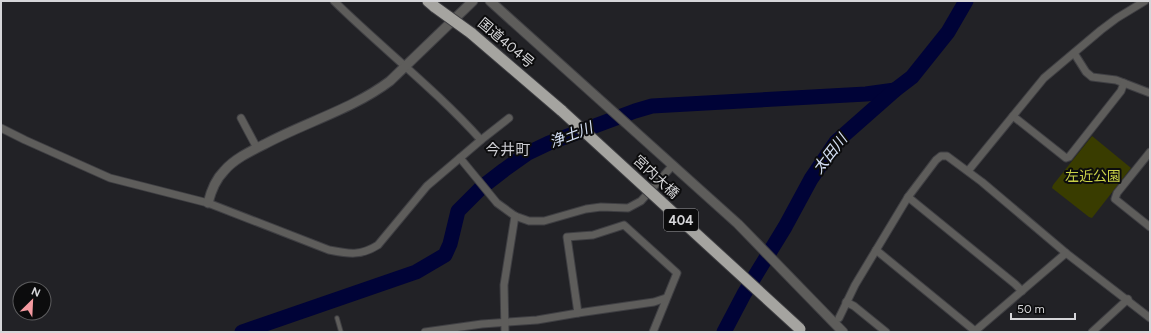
<svg xmlns="http://www.w3.org/2000/svg" width="1151" height="333" viewBox="0 0 1151 333" font-family="Figtree,'Noto Sans JP',sans-serif">
	<style>
		.green { fill: #393c00 }
		.lines { fill: none; stroke-linecap: round; stroke-linejoin: round }
		.river { stroke: #000337; stroke-width: 15 }
		.service-casing { stroke: #3f3f43; stroke-width: 5.5 }
		.minor-casing { stroke: #3f3f43; stroke-width: 9 }
		.tertiary-casing { stroke: #3f3f43; stroke-width: 11 }
		.trunk-casing { stroke: #3f3f43; stroke-width: 13 }
		.service { stroke: #5e5d5b; stroke-width: 3.5 }
		.minor { stroke: #5e5d5b; stroke-width: 7 }
		.tertiary { stroke: #5e5d5b; stroke-width: 9 }
		.trunk { stroke: #a5a4a0; stroke-width: 11 }
		.trunk-bridge-casing { stroke: #3f3f43; stroke-width: 13; stroke-linecap: butt }
		.trunk-bridge { stroke: #a5a4a0; stroke-width: 11 }
		.labels { text-anchor: middle; dominant-baseline: central; stroke-width: 4; stroke-linejoin: round; paint-order: stroke }
		.shield { fill: #0c0c0d; stroke: #99999c; stroke-width: 1 }
		.shield-label { font-size: 13px; font-weight: bold; fill: #d6d6d9 }
		.street-label { font-size: 14px; fill: #d6d6d9; stroke: #0c0c0d }
		.park-label { font-size: 14px; fill: #c9d148; stroke: #0c0c0d }
		.water-label { font-size: 15px; font-style: italic; fill: #d5e0f5; stroke: #0c0c0d }
		.neighbourhood-label { font-size: 15px; fill: #cdcdd2; stroke: #0c0c0d }
	</style>
	<rect width="100%" height="100%" fill="#222226"/>
	<polygon class="green" points="1092,136 1131,168 1092,218 1089,217 1052,188 1053,185"/>
	<g class="lines">
		<g class="river">
			<polyline points="242,332 416,272 445,255 450,244 458,211 482,187 504,170 528,153 549,143 635,111 652,106 866,94 895,90"/>
			<polyline points="724,332 744,294 785,227 811,179 836,142 895,90 912,77 948,32 966,1"/>
		</g>
		<g class="service-casing">
			<polyline id="service" points="337,318 341,332"/>
		</g>
		<g class="minor-casing">
			<g id="minor">
				<path d="M334,1c48,47 102,89 147,139"/>
				<polyline points="1074,53 1086,72 1092,77 1116,80 1150,93"/>
				<polyline points="1013,116 1066,158 1069,157 1121,91 1124,83"/>
				<polyline points="241,118 257,148"/>
				<path d="M1,128l24,12 85,38 98,25 121,47c20,4 32,6 49,-5l49,-59 54,-46 28,-22"/>
				<polyline points="1150,152 1117,193 1115,199 1150,227"/>
				<polyline points="460,158 497,203 515,216 529,221 544,221 586,209 601,207 628,208 641,201 673,165"/>
				<polyline points="968,171 1044,78 1101,30 1117,18 1145,1"/>
				<polyline points="908,197 1015,284 1022,291"/>
				<polyline points="876,250 975,331"/>
				<polyline points="846,302 854,306 886,332"/>
				<polyline points="578,313 567,237 593,235 624,225 677,273 653,332"/>
				<polyline points="839,318 855,285 908,197 936,160 941,156 947,156 982,182 1066,253 1150,318"/>
				<polyline points="425,332 482,324 537,320 578,313 654,302 666,298"/>
				<polyline points="505,332 504,285 515,216"/>
				<polyline points="974,332 1066,253"/>
				<polyline points="1092,332 1128,299"/>
			</g>
		</g>
		<g class="tertiary-casing">
			<g id="tertiary">
				<polyline points="490,1 738,224 843,332"/>
				<path d="M208,203c3,-12 7,-23 16,-32 10,-12 27,-20 41,-27 41,-22 88,-35 125,-63l83,-80"/>
			</g>
		</g>
		<g class="trunk-casing">
			<g id="trunk">
				<polyline points="428,1 435,7"/>
				<polyline points="471,33 562,111"/>
			</g>
		</g>
		<use href="#service" class="service"/>
		<use href="#minor" class="minor"/>
		<use href="#tertiary" class="tertiary"/>
		<use href="#trunk" class="trunk"/>
		<g class="trunk-bridge-casing">
			<g id="trunk-bridge">
				<polyline points="435,7 471,33"/>
				<polyline points="562,111 800,329"/>
			</g>
		</g>
		<use href="#trunk-bridge" class="trunk-bridge"/>
	</g>
	<g class="labels">
		<rect class="shield" x="664" y="209" width="34" height="22" rx="3"/>
		<g class="shield-label">
			<text x="681" y="220">404</text>
		</g>
		<g class="street-label">
			<text transform="translate(506 43) rotate(40)">国道404号</text>
			<text transform="translate(656 177) rotate(43)">宮内大橋</text>
		</g>
		<g class="park-label">
			<text x="1093" y="176">左近公園</text>
		</g>
		<g class="water-label">
			<text transform="translate(571 135) rotate(-21)">浄土川</text>
			<text transform="translate(830 154) rotate(-52)">太田川</text>
		</g>
		<g class="neighbourhood-label">
			<text x="508" y="150">今井町</text>
		</g>
	</g>
	<rect width="1151" height="333" fill="none" stroke="#d6d6d9" stroke-width="4"/>
	<g transform="translate(32 301) rotate(24)"><circle r="19" fill="#0c0c0d" stroke="#5d5d5f"/>
	<path d="M0-3L7 15L0 10L-7 15Z" fill="#f49aa0"/>
	<text y="-6" font-size="11" font-weight="bold" text-anchor="middle" fill="#d6d6d9">N</text>
	</g>
	<path d="M1011 313v6h64v-6" fill="none" stroke="#d6d6d9" stroke-width="2"/>
	<text x="1017" y="313" font-size="12" fill="#d6d6d9" stroke="#0c0c0d" stroke-width="3" paint-order="stroke">50 m</text>
</svg>
